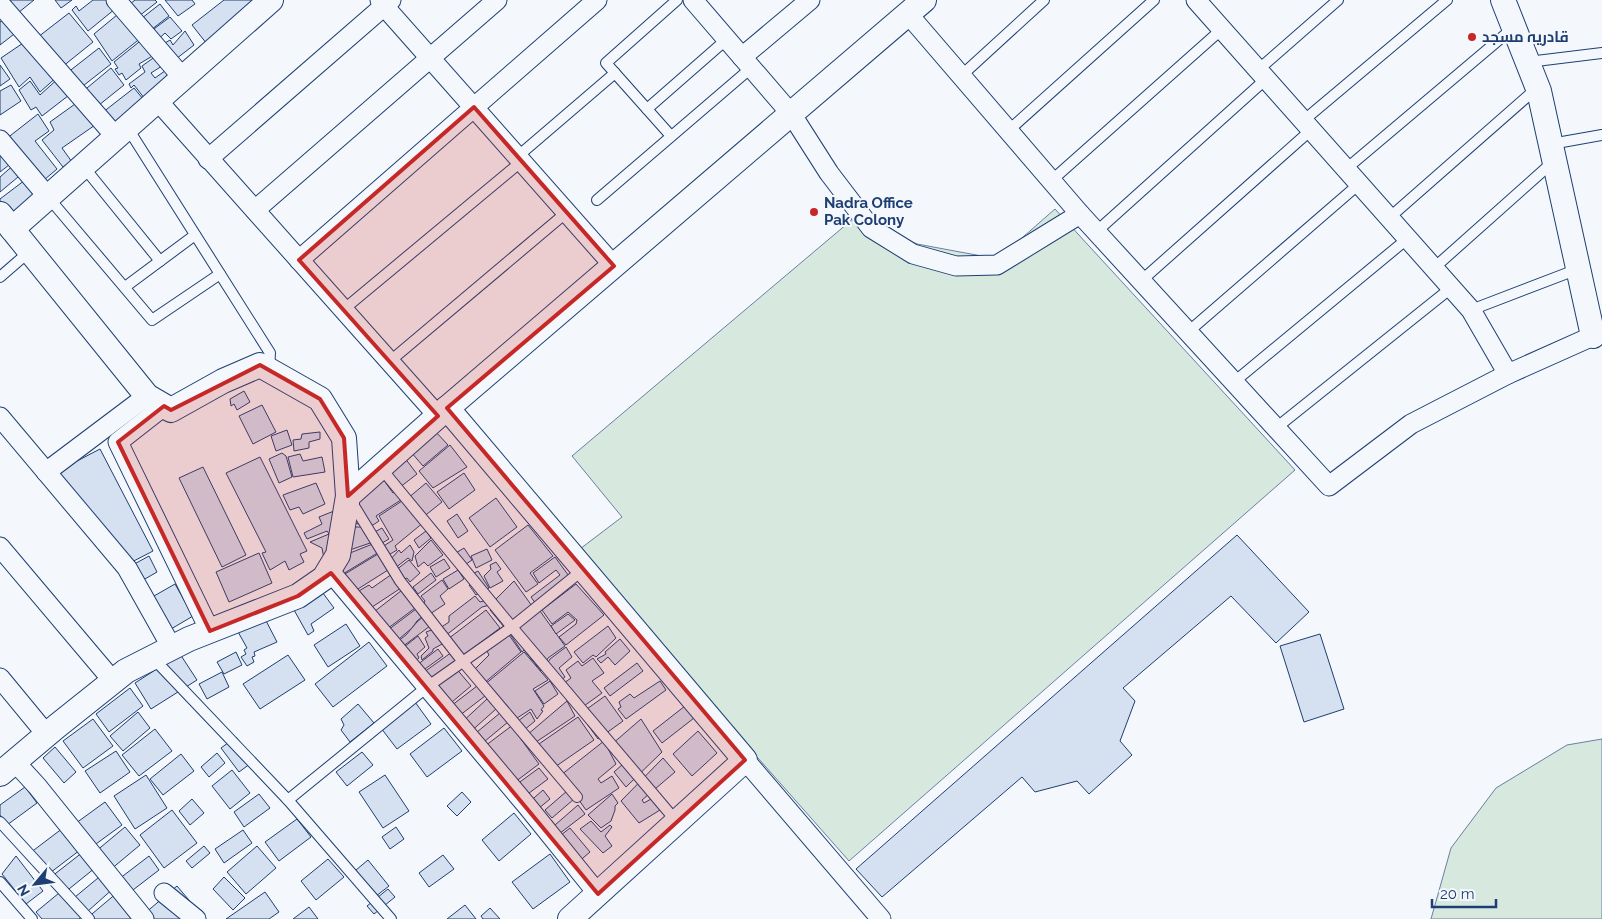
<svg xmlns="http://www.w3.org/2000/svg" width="1602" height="919" viewBox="0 0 1602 919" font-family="Raleway,Cairo,sans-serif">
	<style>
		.green { fill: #d7e8df; stroke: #687fa3 }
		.building { fill: #d5e0f0; stroke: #1d3f73 }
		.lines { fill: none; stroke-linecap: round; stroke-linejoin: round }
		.service-casing { stroke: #1d3f73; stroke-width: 12 }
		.minor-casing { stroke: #1d3f73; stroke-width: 21 }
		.tertiary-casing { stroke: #1d3f73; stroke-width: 26 }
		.service { stroke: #f4f7fb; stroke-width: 10 }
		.minor { stroke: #f4f7fb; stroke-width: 19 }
		.tertiary { stroke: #f4f7fb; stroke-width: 24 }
		.marked { fill: #c62828; fill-opacity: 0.2; stroke: #c62828; stroke-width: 4; stroke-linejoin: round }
		.poi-dot { fill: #c62828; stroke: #f4f7fb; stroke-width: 2 }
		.labels { text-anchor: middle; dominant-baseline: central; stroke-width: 4; stroke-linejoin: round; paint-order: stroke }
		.poi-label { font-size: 15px; font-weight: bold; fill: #1d3f73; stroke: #f4f7fb; text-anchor: start }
	</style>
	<rect width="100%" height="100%" fill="#f4f7fb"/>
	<g class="green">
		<polygon points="1055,209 1295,470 849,861 576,552 622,517 572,456 854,218 917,244 998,259"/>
		<polygon points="1602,739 1602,919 1431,919 1451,848 1496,788 1567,745"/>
	</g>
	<g class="building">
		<polygon points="1,0 34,0 13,17"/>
		<polygon points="55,0 72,0 61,8"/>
		<polygon points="93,0 110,0 115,9 88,31 72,10 76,6 79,11"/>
		<polygon points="135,0 155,0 157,2 134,20 125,8"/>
		<polygon points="165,0 192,0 195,4 178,16"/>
		<polygon points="224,0 253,0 207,44 192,25"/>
		<polygon points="160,4 169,16 147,33 137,22"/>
		<polygon points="123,10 142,37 112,61 94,34"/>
		<polygon points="69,13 93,42 62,67 38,37"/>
		<polygon points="7,17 18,31 0,45 0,22"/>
		<polygon points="170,17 182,31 171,39 165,33 154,43 147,34"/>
		<polygon points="185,31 194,45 172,62 160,46 170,40 173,45"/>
		<polygon points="32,37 59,75 40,92 30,77 19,87 1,58"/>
		<polygon points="144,38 154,55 139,64 141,68 126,80 122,73 119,75 115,69 118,68 114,62"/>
		<polygon points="99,48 111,64 79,89 67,73"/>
		<polygon points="156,56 162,66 151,73 155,78 169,68 175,78 145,99 134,85 131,88 129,84 145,72 142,66"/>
		<polygon points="0,65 10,79 0,86"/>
		<polygon points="111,68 124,85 94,109 81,93"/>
		<polygon points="61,76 73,92 42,116 36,107 31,110 19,90 30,81 40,95"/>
		<polygon points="11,85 21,101 0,115 0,91"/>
		<polygon points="134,88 148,105 112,133 98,116"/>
		<polygon points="82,99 98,123 62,148 72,162 63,167 42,140 54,130 50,122"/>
		<polygon points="38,114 49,131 35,141 57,169 44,180 6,139"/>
		<polygon points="0,146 14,161 0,172"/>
		<polygon points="16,163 24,172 0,192 0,177"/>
		<polygon points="29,177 45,193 15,216 0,204 0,199"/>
		<polygon points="244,391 250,402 237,410 234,404 231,406 230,399"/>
		<polygon points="262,405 276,432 253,444 239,416"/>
		<polygon points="287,430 292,445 276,451 271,436"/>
		<polygon points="435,431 448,445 423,466 411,452"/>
		<polygon points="320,432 320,439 309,442 309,448 294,451 293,440 301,439 302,434"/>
		<polygon points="450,445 467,467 433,488 419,471"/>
		<polygon points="100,449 153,551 126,565 56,472"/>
		<polygon points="282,453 286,456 292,477 279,483 269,459"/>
		<polygon points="401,453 417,474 395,491 379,469"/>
		<polygon points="300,454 303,461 322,457 325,472 293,477 288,457"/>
		<polygon points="260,457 307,551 300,554 304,562 289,570 285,561 270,570 262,553 266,552 226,473"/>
		<polygon points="203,467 246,555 222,567 179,478"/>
		<polygon points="378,472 393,493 399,490 404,498 376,516 379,521 373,525 346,523"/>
		<polygon points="464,473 475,490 449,509 437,492"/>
		<polygon points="316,483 325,504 303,514 299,507 290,510 283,495"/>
		<polygon points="426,483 442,502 422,518 407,499"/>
		<polygon points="496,498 517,527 490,547 469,518"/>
		<polygon points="405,499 424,522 395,546 397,550 387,556 382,547 393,540 379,516"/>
		<polygon points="334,511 325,564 322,548 310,542 329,534 327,531 307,539 304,533 322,524 319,517"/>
		<polygon points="457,514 468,531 458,538 447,521"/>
		<polygon points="528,525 553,556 530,573 538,584 526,592 495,550"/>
		<polygon points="344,527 365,527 373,542 347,551"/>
		<polygon points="382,528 389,539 377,546 371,534"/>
		<polygon points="426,531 431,538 419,548 414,540"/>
		<polygon points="1237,535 1309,612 1276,643 1231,596 1123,688 1135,701 1120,741 1132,755 1089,794 1077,781 1035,792 1022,777 882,897 856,869"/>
		<polygon points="431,540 443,555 428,566 424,562 418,567 415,556"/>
		<polygon points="375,543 379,552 338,577 350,553"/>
		<polygon points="410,545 414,552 412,561 408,558 395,568 389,561 399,550 401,553"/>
		<polygon points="464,548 472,560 459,569 451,556"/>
		<polygon points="487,549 492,560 476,568 471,556"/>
		<polygon points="259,553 272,583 229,602 216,572"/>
		<polygon points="378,554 388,570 350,594 340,577"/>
		<polygon points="149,556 157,572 138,583 129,567"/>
		<polygon points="555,557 574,583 538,607 531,597 560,575 556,570 539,583 533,573"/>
		<polygon points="444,559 450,568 436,577 430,567"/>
		<polygon points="409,560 420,573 410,582 407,578 404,579 396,570"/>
		<polygon points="496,562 501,569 497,572 503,581 490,588 484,576 491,569 490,565"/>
		<polygon points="458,570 464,579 449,589 443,579"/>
		<polygon points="478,571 489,588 476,595 469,585 474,582 471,575"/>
		<polygon points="431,573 436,580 418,594 413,587"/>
		<polygon points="392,574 401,588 366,611 352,595 369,585 372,588"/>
		<polygon points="442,580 448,589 440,596 445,604 430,614 423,605 425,601 421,596"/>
		<polygon points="514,581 532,606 504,627 490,610 497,603 496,599"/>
		<polygon points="175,584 193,616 166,632 147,600"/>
		<polygon points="576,584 604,615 566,645 559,637 576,624 577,620 568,612 552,624 542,610"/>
		<polygon points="317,585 334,608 311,624 314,631 308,635 289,601"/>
		<polygon points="406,587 419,605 383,632 370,615"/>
		<polygon points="475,596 480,602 487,600 490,605 482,607 445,636 440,628 449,622 449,616"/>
		<polygon points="420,606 424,615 417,621 412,628 393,644 384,633"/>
		<polygon points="486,610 500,628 461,657 448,639"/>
		<polygon points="540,611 565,646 548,658 541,671 524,650 522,652 510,634"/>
		<polygon points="262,613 277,642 254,652 255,656 252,657 254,662 247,666 241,657 246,654 244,650 247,648 237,630"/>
		<polygon points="568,614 575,620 556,634 551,626"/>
		<polygon points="424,616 430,626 398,650 393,645 406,635 417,622"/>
		<polygon points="346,624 360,646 328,667 314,645"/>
		<polygon points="608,626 616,638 596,657 593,655 583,663 574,652"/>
		<polygon points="434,629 444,643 433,649 433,651 422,660 421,656 429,648 425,638 428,636 426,632"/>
		<polygon points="1320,634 1344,709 1304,722 1280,646"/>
		<polygon points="509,635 521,652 483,684 473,671 489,655 487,651"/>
		<polygon points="418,636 425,647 417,654 419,658 411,665 399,651"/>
		<polygon points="620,639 630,651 615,665 608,657 601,663 597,659 606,654 605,652"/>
		<polygon points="369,642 387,666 333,707 315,684"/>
		<polygon points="566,647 572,657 559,668 565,677 554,685 543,671 550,659"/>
		<polygon points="438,649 443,656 418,674 413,668"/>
		<polygon points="236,652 242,665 224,674 217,662"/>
		<polygon points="452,652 458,662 427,685 420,675"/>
		<polygon points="524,652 548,680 533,689 544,706 541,710 543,711 537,719 531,709 514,720 484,685"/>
		<polygon points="180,654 197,680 151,709 135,683"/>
		<polygon points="288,655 305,680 260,709 243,684"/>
		<polygon points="593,658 604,673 592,681 602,693 577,711 560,686 571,678 566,670 578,661 582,666"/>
		<polygon points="637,663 643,671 610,696 604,688"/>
		<polygon points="455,667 471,686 446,707 430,688"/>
		<polygon points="222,672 229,687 207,699 199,684"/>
		<polygon points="550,681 558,694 544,704 535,691"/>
		<polygon points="660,681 666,690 626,719 618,709 621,707 619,702 630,694 634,698"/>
		<polygon points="477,686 485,696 455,719 447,709"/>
		<polygon points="130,688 143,706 109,732 96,714"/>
		<polygon points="605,696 623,721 598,739 580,714"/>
		<polygon points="487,699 496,709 468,734 460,724"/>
		<polygon points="567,701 575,716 533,744 527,735"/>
		<polygon points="415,702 431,724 397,749 381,728"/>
		<polygon points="358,704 374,723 350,742 341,730 344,725 341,719"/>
		<polygon points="685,706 694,718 662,743 653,731"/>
		<polygon points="138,712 150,728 123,751 110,736"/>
		<polygon points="530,712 535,721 518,735 539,764 511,785 481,749"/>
		<polygon points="500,713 508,722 479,746 471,737"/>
		<polygon points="578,717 594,740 552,769 536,746"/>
		<polygon points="93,719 113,746 83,768 63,741"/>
		<polygon points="641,719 662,752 626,787 614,772 623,764 611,745"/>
		<polygon points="444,728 462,751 427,777 410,754"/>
		<polygon points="155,729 172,751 139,776 122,755"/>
		<polygon points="698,731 717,753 692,776 673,754"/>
		<polygon points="236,737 254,761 239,772 221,748"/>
		<polygon points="604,741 616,764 598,779 601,783 612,776 619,788 586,810 561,775"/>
		<polygon points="55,747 76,772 64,783 43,758"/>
		<polygon points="116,751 130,772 100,793 85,771"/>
		<polygon points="362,752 373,765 347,786 336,772"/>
		<polygon points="217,753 225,763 209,777 201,767"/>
		<polygon points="181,754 194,771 163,795 150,779"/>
		<polygon points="663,758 675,772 642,800 644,803 651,799 660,810 639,823 621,801"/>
		<polygon points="539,768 548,779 521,799 513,787"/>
		<polygon points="232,770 250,793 230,809 212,786"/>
		<polygon points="146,775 167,808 135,829 114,796"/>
		<polygon points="385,775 409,811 383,828 359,792"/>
		<polygon points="25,787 37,803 7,825 0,815 0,805"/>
		<polygon points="543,790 550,799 533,813 526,805"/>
		<polygon points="567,791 574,799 552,818 545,810"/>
		<polygon points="462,792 471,802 457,816 447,806"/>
		<polygon points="259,794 270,808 244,827 234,812"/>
		<polygon points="612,794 618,803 615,806 615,810 611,821 601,828 588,815"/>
		<polygon points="192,799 204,813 190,825 179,811"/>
		<polygon points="105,802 122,825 89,849 72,826"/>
		<polygon points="578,805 585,814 555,837 537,816 544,812 555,825"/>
		<polygon points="172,810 197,843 164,868 140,835"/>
		<polygon points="514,813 531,834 499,861 482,840"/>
		<polygon points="297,819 311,837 279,861 265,842"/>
		<polygon points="591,821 601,832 610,825 612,827 605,836 612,846 603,853 580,829"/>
		<polygon points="125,827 140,845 110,870 95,852"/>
		<polygon points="396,827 404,839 390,849 382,837"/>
		<polygon points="63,828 80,850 46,876 30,853"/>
		<polygon points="570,828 590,852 576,864 556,839"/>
		<polygon points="243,830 252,843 224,863 215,849"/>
		<polygon points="204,846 210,853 192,868 186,861"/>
		<polygon points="257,846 276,868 246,894 227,872"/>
		<polygon points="83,852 95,868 64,893 51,877"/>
		<polygon points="550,854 570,882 533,909 512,882"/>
		<polygon points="443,855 454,869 429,887 419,873"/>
		<polygon points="16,856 43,891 26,904 2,874"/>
		<polygon points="149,856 159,870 129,893 119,879"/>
		<polygon points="328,859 344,877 316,900 301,881"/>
		<polygon points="368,860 389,886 371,900 350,875"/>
		<polygon points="104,873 115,887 79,919 42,919 36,912 59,893 69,902"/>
		<polygon points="224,877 245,898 233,910 213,889"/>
		<polygon points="177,886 194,906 179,919 148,919 144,914"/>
		<polygon points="388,889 395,897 374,914 367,906"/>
		<polygon points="118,892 134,919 86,919"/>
		<polygon points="265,892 279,912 269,919 226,919"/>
		<polygon points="465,905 476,919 447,919"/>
		<polygon points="309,907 318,919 293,919"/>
		<polygon points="490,908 500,919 483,919 481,916"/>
	</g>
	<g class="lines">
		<g class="service-casing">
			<g id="service">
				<polyline points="1528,62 1602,53"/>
				<polyline points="1258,70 1338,0"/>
				<polyline points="961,76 1044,0"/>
				<polyline points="647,109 727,39"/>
				<polyline points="1303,121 1447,0"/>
				<polyline points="127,127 270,353 269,369"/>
				<polyline points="1008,131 1154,0"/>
				<polyline points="671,136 606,63 677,0"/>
				<polyline points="1551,144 1602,135"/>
				<polyline points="517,157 615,73"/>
				<polyline points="83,166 160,261"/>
				<polyline points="1346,169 1513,28"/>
				<polyline points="1051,181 1222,29"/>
				<polyline points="48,197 152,320 220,274"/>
				<polyline points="597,200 751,68"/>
				<polyline points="1389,218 1537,88"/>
				<polyline points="1096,232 1266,79"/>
				<polyline points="1434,268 1554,161"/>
				<polyline points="0,277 30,251"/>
				<polyline points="1141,281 1311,130"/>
				<polyline points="125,287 195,235"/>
				<polyline points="343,310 522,161"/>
				<polyline points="1471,310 1578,269"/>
				<polyline points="1188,332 1359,184"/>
				<polyline points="389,362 567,212"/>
				<polyline points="1234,382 1407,239"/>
				<polyline points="1276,428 1451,288"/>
				<polyline points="380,467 512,627 677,822"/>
				<polyline points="351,501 400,581 463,662 577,797"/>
				<polyline points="153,658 288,800 391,919"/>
				<polyline points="288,800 427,687 512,627 584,569"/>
				<polyline points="0,822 89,919"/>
				<polyline points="0,882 32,919"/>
			</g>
		</g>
		<g class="minor-casing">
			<g id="minor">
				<polyline points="116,0 183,78"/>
				<polyline points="380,0 384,6 614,266"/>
				<polyline points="693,0 792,115 829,173 871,228 913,254 956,266 997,265 1080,214"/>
				<polyline points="1196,0 1471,310 1508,374"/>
				<polyline points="0,4 116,137"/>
				<polyline points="908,14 1080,214 1329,486 1411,424 1508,374 1593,336 1602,334"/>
				<polyline points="742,57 810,0"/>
				<polyline points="157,100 438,416"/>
				<polyline points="0,140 48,197"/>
				<polyline points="208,159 391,0"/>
				<polyline points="255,210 497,0"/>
				<polyline points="299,260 597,0"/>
				<polyline points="164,406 118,442 210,631"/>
				<polyline points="0,417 127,568 172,648"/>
				<polyline points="46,472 147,396"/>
				<polyline points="0,547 113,681"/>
				<polyline points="329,570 527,806 598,894"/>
				<polyline points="0,678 47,735"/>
				<polyline points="745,760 881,919"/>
				<polyline points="15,762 37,786 144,919"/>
				<polyline points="164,893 196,919"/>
			</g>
		</g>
		<g class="tertiary-casing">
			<g id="tertiary">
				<polyline points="1503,0 1539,91 1593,336"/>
				<polyline points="0,214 147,396 171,410 223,381 260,365 320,399 344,438 348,496"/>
				<polyline points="12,229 271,0"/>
				<polyline points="447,408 745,760 570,919"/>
				<polyline points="0,774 57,726 126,671 189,639 298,596 324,578 338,555 348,496 438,416 924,0"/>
			</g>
		</g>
		<use href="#service" class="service"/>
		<use href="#minor" class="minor"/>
		<use href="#tertiary" class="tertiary"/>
	</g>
	<path class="marked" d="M474,107l140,159 -167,142 298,352 -147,134 -267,-321 -33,23 -88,35 -92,-189 46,-36 7,4 89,-45 60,34 24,39 4,58 90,-80 -139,-156z"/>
	<g class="poi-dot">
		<circle cx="1472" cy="37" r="5"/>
		<circle cx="814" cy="212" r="5"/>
	</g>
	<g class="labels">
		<g class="poi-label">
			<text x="1482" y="37">قادریہ مسجد</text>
			<text x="824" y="203">Nadra Office<tspan x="824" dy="17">Pak Colony</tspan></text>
		</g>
	</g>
	<g transform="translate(35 884) rotate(241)" stroke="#f4f7fb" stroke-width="4" paint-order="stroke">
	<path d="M0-4L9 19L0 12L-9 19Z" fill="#1d3f73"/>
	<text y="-8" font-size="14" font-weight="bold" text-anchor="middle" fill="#1d3f73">N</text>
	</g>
	<path d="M1432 899v8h64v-8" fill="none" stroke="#1d3f73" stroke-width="2.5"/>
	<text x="1440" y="899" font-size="15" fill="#1d3f73" stroke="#f4f7fb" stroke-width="4" paint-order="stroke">20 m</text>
</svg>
